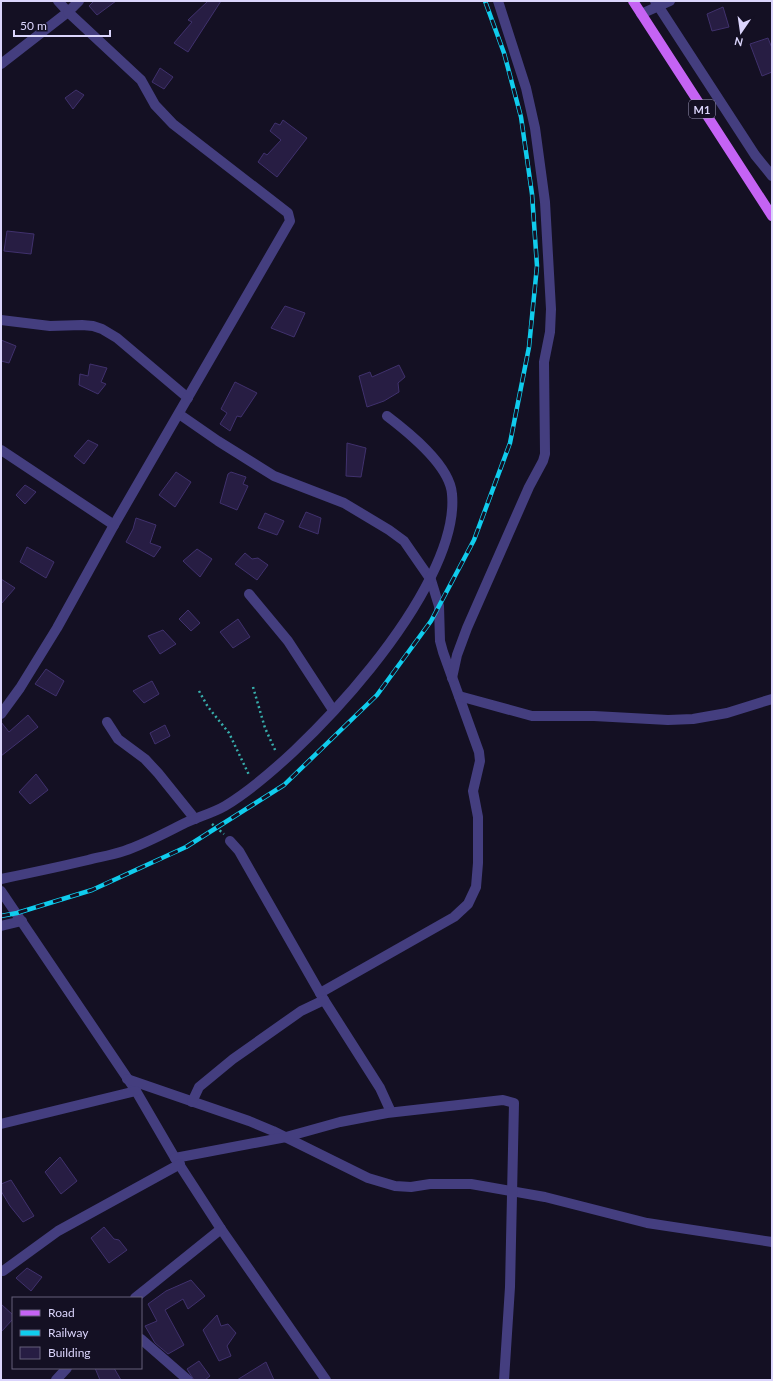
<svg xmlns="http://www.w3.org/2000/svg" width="773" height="1381" viewBox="0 0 773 1381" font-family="Lato,sans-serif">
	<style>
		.building { fill: #271d43; stroke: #40316d }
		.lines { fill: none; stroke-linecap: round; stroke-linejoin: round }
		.path { stroke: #37aeac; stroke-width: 2.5; stroke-dasharray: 2 3; stroke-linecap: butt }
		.street { stroke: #443e7f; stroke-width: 10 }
		.primary { stroke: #c563f4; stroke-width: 10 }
		.rail-casing { stroke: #10cced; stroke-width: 4.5 }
		.rail { stroke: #141023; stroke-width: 3; stroke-dasharray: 9; stroke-linecap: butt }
		.labels { text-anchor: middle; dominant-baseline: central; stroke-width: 3; stroke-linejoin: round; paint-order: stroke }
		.shield { fill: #141023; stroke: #9f9abb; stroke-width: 1 }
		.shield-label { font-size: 11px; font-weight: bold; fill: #dbd5fc }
	</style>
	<rect width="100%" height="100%" fill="#141023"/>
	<g class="building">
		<polygon points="94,1 116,1 97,15 89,6"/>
		<polygon points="208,1 221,1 188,52 174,43 192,22 188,20"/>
		<polygon points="723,7 729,27 712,31 707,14"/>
		<polygon points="768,38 772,48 772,72 762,76 750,44"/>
		<polygon points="160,68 173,77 164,89 152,82"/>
		<polygon points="76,90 84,95 73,109 65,98"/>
		<polygon points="283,120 307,138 277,177 258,162 264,153 267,155 281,140 270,131 275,123 280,125"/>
		<polygon points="7,231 34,234 31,254 4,251"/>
		<polygon points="285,306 305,313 294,337 271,328"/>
		<polygon points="1,340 16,346 9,363 1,361"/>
		<polygon points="90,364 107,368 101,382 106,384 98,394 79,385 80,374 88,376"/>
		<polygon points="399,365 405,377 398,383 399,392 384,401 367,407 359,376 370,372 372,377"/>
		<polygon points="235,382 257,393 241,417 237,416 230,431 220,424 227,413 221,409"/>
		<polygon points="88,440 98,445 84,464 74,456"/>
		<polygon points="347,443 366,448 361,477 346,476"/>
		<polygon points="176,472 191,482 175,507 159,495"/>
		<polygon points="231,472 246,477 243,484 248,486 237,510 220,503 228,474"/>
		<polygon points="25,485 36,492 25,504 16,495"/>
		<polygon points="306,512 321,518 318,534 299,527"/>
		<polygon points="265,513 284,521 277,535 258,528"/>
		<polygon points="136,518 156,525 150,543 161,547 154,557 126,542 133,529"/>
		<polygon points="27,547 54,562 46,578 20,562"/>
		<polygon points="197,549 212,559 200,577 183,561"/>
		<polygon points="245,553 252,559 258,558 268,565 257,580 235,564"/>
		<polygon points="1,579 15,588 1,604"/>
		<polygon points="188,610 200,623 191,631 179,619"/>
		<polygon points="238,619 250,637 233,648 220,632"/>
		<polygon points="163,630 176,644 160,654 148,636"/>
		<polygon points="46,669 64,681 56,696 35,684"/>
		<polygon points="152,681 159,694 144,703 133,691"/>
		<polygon points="28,715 38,727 1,756 1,722 9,732"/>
		<polygon points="165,725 170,736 155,744 150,733"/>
		<polygon points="36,774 48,790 30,804 19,792"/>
		<polygon points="60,1157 77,1181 61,1194 45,1172"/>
		<polygon points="11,1180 34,1216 23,1222 10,1206 1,1191 1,1184"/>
		<polygon points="104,1227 114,1239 119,1240 127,1250 109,1263 91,1238"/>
		<polygon points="27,1268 42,1277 31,1291 16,1278"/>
		<polygon points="191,1280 205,1296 188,1309 183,1299 165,1310 184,1345 168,1354 155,1343 145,1326 157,1321 148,1304 166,1291"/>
		<polygon points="1,1304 13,1315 13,1319 1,1332"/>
		<polygon points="217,1315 221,1326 228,1324 236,1333 227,1346 231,1356 219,1361 203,1330"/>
		<polygon points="199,1361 210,1376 205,1380 194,1380 187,1369"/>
		<polygon points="266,1362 274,1380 237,1380"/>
		<polygon points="95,1368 114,1368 121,1380 100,1380"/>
	</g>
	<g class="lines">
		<g class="path">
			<polyline points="253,687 265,728 276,752"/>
			<polyline points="199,691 208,707 229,733 249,775"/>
			<polyline points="212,824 224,834"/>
		</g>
		<g class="street">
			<polyline points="655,1 755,155 772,176"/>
			<polyline points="641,14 670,1"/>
			<polyline points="1,64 68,12 58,1"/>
			<polyline points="1,320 50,326 82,325 93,326 102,329 117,338 188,398"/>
			<polyline points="179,414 218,441 274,476 344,503 389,530 404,541 431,580 439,606 440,641 443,652 479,752 480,761 473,791 478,817 478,863 476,887 468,904 454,917 320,993"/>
			<polyline points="1,450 114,525"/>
			<polyline points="249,594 288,641 333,710"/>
			<polyline points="452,678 457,655 467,628 529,487 543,461 545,454 544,362 550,332 551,309 545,202 535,128 526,88 498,1"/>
			<polyline points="459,696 532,716 594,716 668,720 693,719 727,713 772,699"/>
			<polyline points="1,714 20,688 57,628 114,525 290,221 288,213 173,124 155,105 141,80 68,12 79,1"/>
			<polyline points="107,722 118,739 145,759 158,773 195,819"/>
			<polyline points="230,841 239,851 324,1000 380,1088 391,1112"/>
			<path d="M1,879c29,-6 58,-12 87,-19 12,-3 24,-5 36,-9 21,-7 41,-18 61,-28 13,-6 28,-10 40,-17 77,-47 236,-217 227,-312 -2,-29 -44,-62 -65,-78"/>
			<polyline points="1,891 136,1091 175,1158 221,1229 326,1380"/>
			<polyline points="1,926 22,921"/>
			<polyline points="127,1079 249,1121 273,1131 368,1178 395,1186 411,1187 430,1184 471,1184 545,1197 647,1223 772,1242"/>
			<polyline points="192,1102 199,1087 233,1059 301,1011 324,1000"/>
			<polyline points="1,1124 136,1091"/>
			<polyline points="175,1158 286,1137 340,1122 387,1113 503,1100 514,1103 510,1287 504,1380"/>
			<polyline points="3,1271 58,1231 180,1164"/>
			<polyline points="135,1298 221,1229"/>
			<polyline points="141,1339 188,1380"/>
			<polyline points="56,1380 67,1368"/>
		</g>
		<polyline class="primary" points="633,1 772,216"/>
		<g class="rail-casing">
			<polyline id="rail" points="1,916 17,913 92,890 186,847 284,785 377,695 431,621 439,606 474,540 510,443 529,347 537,266 532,194 521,117 504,53 485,1"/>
		</g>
		<use href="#rail" class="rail"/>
	</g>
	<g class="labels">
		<rect class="shield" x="689" y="100" width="26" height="18" rx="3"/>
		<g class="shield-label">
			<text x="702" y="109">M1</text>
		</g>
	</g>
	<rect width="773" height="1381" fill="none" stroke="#dbd5fc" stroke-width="4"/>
	<rect x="12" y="1297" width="130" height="72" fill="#141023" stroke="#645f7a"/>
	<rect x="20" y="1310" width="20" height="6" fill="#c563f4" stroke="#645f7a"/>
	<text x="48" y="1317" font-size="12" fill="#dbd5fc">Road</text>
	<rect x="20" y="1330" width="20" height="6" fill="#10cced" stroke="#645f7a"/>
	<text x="48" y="1337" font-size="12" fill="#dbd5fc">Railway</text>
	<rect x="20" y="1347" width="20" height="12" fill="#271d43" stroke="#645f7a"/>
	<text x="48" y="1357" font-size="12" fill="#dbd5fc">Building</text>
	<g transform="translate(741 32) rotate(193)" stroke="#141023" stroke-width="3" paint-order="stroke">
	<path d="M0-3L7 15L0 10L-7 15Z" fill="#dbd5fc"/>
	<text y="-6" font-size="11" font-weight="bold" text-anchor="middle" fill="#dbd5fc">N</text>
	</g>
	<path d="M14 30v6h96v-6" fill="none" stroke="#dbd5fc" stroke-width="2"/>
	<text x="20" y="30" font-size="12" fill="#dbd5fc" stroke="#141023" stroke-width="3" paint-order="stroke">50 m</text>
</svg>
